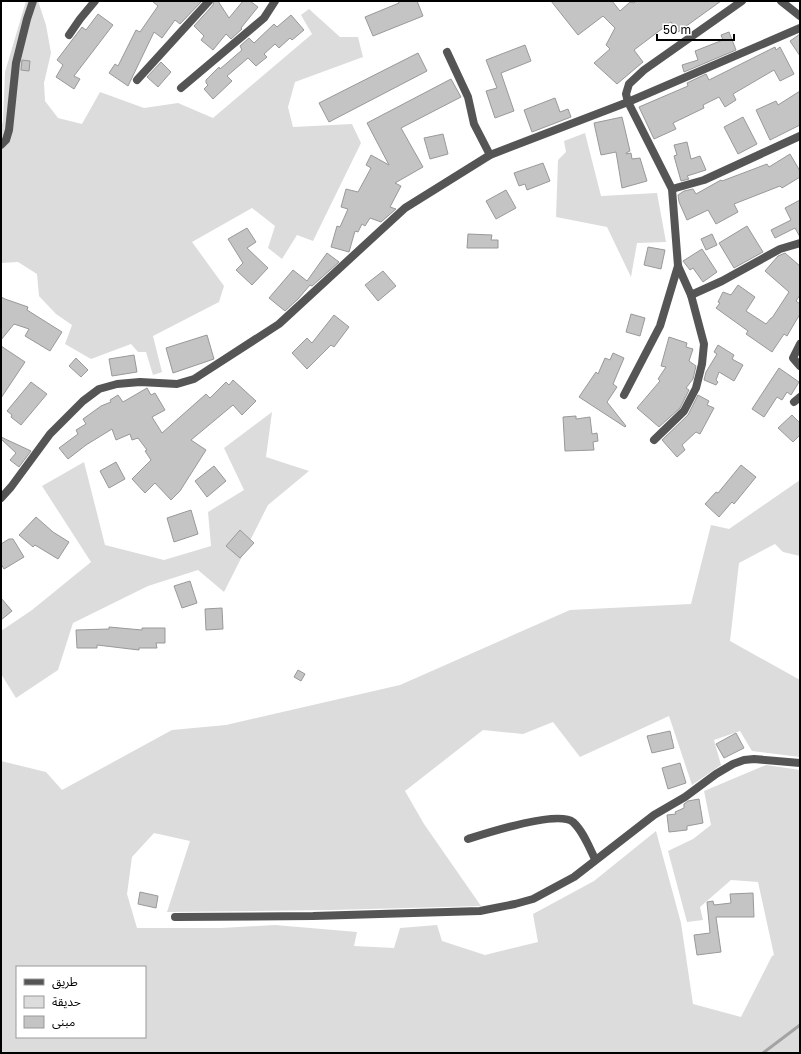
<svg xmlns="http://www.w3.org/2000/svg" width="801" height="1054" viewBox="0 0 801 1054" font-family="'Golos Text','Noto Sans Arabic',sans-serif">
	<style>
		.green { fill: #dcdcdc; fill-rule: evenodd }
		.lines { fill: none; stroke-linecap: round; stroke-linejoin: round }
		.stream { stroke: #a3a3a3; stroke-width: 3 }
		.building { fill: #c4c4c4; stroke: #999 }
		.street { stroke: #555; stroke-width: 8 }
	</style>
	<rect width="100%" height="100%" fill="#fff"/>
	<g class="green">
		<polygon points="26,1 38,1 46,25 51,53 44,83 45,101 58,118 82,124 100,92 144,108 178,103 213,118 312,34 301,15 309,9 340,37 358,37 363,57 295,82 288,107 293,127 352,124 361,143 313,241 297,235 282,259 268,248 275,226 252,208 192,242 224,286 219,302 153,336 162,372 153,375 146,352 138,352 131,344 91,359 65,344 72,325 56,314 39,296 37,274 18,262 1,263 1,128 3,121 5,72"/>
		<polygon points="585,133 601,196 657,193 666,242 637,243 631,277 607,227 556,217 558,160 566,152 564,141"/>
		<polygon points="272,412 266,457 309,471 268,505 224,592 198,570 148,586 73,623 58,670 16,698 1,674 1,631 32,610 91,562 42,486 84,462 105,545 164,560 211,546 208,512 244,490 224,448"/>
		<path d="M800,480v76l-17,-4 -8,-8 -36,19 -9,78 70,39v77l-48,-6 -12,-20 -26,9 7,25 -29,20 -23,-69 -89,41 -27,-35 -30,12 -40,-4 -78,61 19,33 57,82 -150,4 -164,2 23,-71 -36,-8 -22,24 -5,37 10,34h84l54,-3 82,7 -3,14 40,2 6,-20 37,-3 5,16 43,14 53,-13 -5,-28 61,-33 62,-50 25,92 12,81 48,13 31,-61 2,-1 -16,-73 -27,-2 -31,27 3,13 -16,2 -19,-71 25,-12 18,-14 -7,-34 62,-26 34,5v283h-799v-292l45,11 16,18 110,-60 54,-5 174,-40 170,-75 121,-6 20,-79 18,4zM17,967h128v70h-128z"/>
	</g>
	<g class="lines">
		<polyline class="stream" points="763,1053 800,1025"/>
	</g>
	<g class="building">
		<polygon points="152,1 202,1 180,24 175,20 162,38 154,32 128,86 109,73 115,64 118,66 136,30 140,32 158,6"/>
		<polygon points="214,1 218,1 229,18 243,1 250,1 258,7 241,28 242,29 231,39 226,34 213,50 201,40 204,36 194,26 213,5"/>
		<polygon points="398,1 417,1 423,16 373,36 365,17 399,3"/>
		<polygon points="551,1 612,1 620,11 630,2 634,3 636,1 721,1 678,32 671,22 634,50 643,62 617,84 594,63 610,49 606,45 615,28 603,16 578,35"/>
		<polygon points="98,14 113,25 74,76 80,79 74,89 56,77 63,65 57,60 82,27 86,30"/>
		<polygon points="291,15 304,30 292,40 290,38 279,48 275,44 264,54 267,57 256,66 248,58 227,76 232,81 213,99 204,89 208,85 206,83 206,80 219,67 220,69 242,50 240,46 249,38 254,43 274,24 277,27"/>
		<polygon points="729,32 736,50 684,72 682,65 698,60 695,51 723,40 721,35"/>
		<polygon points="800,34 800,56 790,41"/>
		<polygon points="525,45 531,61 501,73 514,111 495,118 486,91 497,88 486,60"/>
		<polygon points="775,47 776,50 780,47 794,74 780,81 774,70 733,94 736,100 725,107 719,97 703,105 704,108 673,123 676,129 654,139 639,107 688,86 687,83 706,74 709,80"/>
		<polygon points="418,53 427,71 329,122 319,103"/>
		<polygon points="22,60 30,61 29,71 21,70"/>
		<polygon points="161,62 171,72 158,87 147,77"/>
		<polygon points="451,79 461,97 401,128 423,167 395,183 401,186 390,207 396,209 381,222 370,218 365,226 362,224 358,232 355,231 349,252 331,247 337,226 340,227 348,209 341,207 346,189 358,192 371,168 366,165 371,155 389,165 367,123"/>
		<polygon points="800,91 800,125 770,140 756,110 776,101 778,105"/>
		<polygon points="555,98 560,112 568,109 571,117 532,132 524,110"/>
		<polygon points="622,117 630,151 626,153 626,154 631,153 632,159 640,158 647,181 622,188 616,152 601,155 594,123"/>
		<polygon points="743,117 757,144 738,154 724,127"/>
		<polygon points="443,134 448,154 430,159 424,138"/>
		<polygon points="687,142 691,159 700,156 706,170 687,176 689,179 681,181 674,156 677,155 674,145"/>
		<polygon points="790,154 800,171 800,177 782,188 780,186 734,204 738,212 716,224 708,210 687,220 679,202 678,195 684,191 693,189 696,194 721,180 722,181 767,164 769,167"/>
		<polygon points="543,163 550,181 527,190 525,184 519,186 514,173"/>
		<polygon points="506,190 516,208 496,219 486,201"/>
		<polygon points="800,200 800,237 795,228 775,238 771,230 791,220 785,208"/>
		<polygon points="747,226 763,252 734,268 719,243"/>
		<polygon points="247,228 256,242 247,248 268,268 252,285 236,270 243,263 228,239"/>
		<polygon points="468,234 492,235 491,240 498,240 498,248 467,248"/>
		<polygon points="712,234 717,245 706,250 701,239"/>
		<polygon points="648,247 665,250 661,269 644,265"/>
		<polygon points="702,249 717,272 703,282 693,268 690,270 683,261"/>
		<polygon points="327,253 339,262 312,286 310,285 298,299 285,311 269,298 293,270 307,281"/>
		<polygon points="785,253 800,266 800,295 796,301 800,304 800,314 787,336 784,334 772,352 746,334 748,331 716,308 720,303 718,302 723,292 731,295 738,285 755,297 746,311 766,324 771,318 772,318 789,292 765,271 778,256"/>
		<polygon points="383,271 396,286 378,301 365,285"/>
		<polygon points="1,297 5,299 28,307 27,310 62,332 50,351 25,336 29,329 14,324 1,340"/>
		<polygon points="631,314 645,318 640,336 626,332"/>
		<polygon points="334,315 349,327 334,347 331,345 307,369 292,353 307,338 312,343"/>
		<polygon points="207,335 214,359 173,373 166,348"/>
		<polygon points="669,337 687,343 686,347 693,349 689,361 696,366 693,379 686,388 689,390 680,408 659,427 637,408 660,381 658,379 666,367 661,366"/>
		<polygon points="718,345 734,355 732,359 743,365 734,381 719,372 716,380 718,382 716,385 704,380 706,372 717,354 714,352"/>
		<polygon points="1,346 25,362 1,398"/>
		<polygon points="613,353 624,358 613,384 617,387 607,402 626,426 625,427 579,397 596,372 598,374 605,358 610,360"/>
		<polygon points="134,355 137,372 112,376 109,359"/>
		<polygon points="76,358 88,370 81,377 69,366"/>
		<polygon points="779,368 799,382 791,395 787,392 782,400 777,397 764,417 752,409"/>
		<polygon points="233,380 256,401 242,415 233,405 191,440 206,450 180,491 171,500 155,483 145,493 132,479 151,460 145,451 147,450 138,438 132,440 130,434 116,440 112,429 86,445 68,459 59,448 78,434 76,430 86,424 83,419 101,406 111,402 110,400 118,395 123,402 147,388 151,395 155,393 165,410 152,417 162,433 206,394 210,398 226,382 229,385"/>
		<polygon points="31,382 47,394 21,425 11,417 12,415 7,411"/>
		<polygon points="698,395 709,401 707,405 714,408 700,434 696,432 682,445 685,450 677,457 662,440 688,415"/>
		<polygon points="792,415 800,423 800,435 793,442 778,428"/>
		<polygon points="576,416 576,419 590,417 592,434 597,433 598,441 593,442 594,450 565,451 563,417"/>
		<polygon points="1,437 31,451 19,467 10,460 16,453 1,439"/>
		<polygon points="116,462 125,479 109,488 100,471"/>
		<polygon points="741,465 756,477 734,504 732,502 719,517 705,504 716,492 718,493"/>
		<polygon points="214,466 226,481 207,497 195,481"/>
		<polygon points="191,510 198,534 174,542 167,518"/>
		<polygon points="36,517 53,532 69,542 58,559 35,545 33,547 19,535"/>
		<polygon points="240,530 254,543 240,558 226,546"/>
		<polygon points="9,539 13,539 24,557 4,569 1,564 1,544"/>
		<polygon points="190,581 197,603 182,608 174,586"/>
		<polygon points="1,598 12,611 1,620"/>
		<polygon points="222,608 223,629 206,630 205,609"/>
		<polygon points="109,627 142,630 142,628 165,628 165,643 156,643 157,648 139,648 139,650 97,645 97,648 77,648 76,630 109,629"/>
		<polygon points="298,670 305,674 301,681 294,677"/>
		<polygon points="670,731 674,748 652,753 647,736"/>
		<polygon points="736,733 744,748 724,758 716,744"/>
		<polygon points="680,763 686,783 668,789 662,768"/>
		<polygon points="699,799 703,823 687,826 687,830 669,832 667,815 676,814 675,812 684,808 684,804 688,801"/>
		<polygon points="140,892 158,896 156,908 138,904"/>
		<polygon points="753,893 754,917 716,917 721,952 697,955 694,935 710,933 707,902 713,901 714,905 731,903 730,894"/>
	</g>
	<g class="lines">
		<g class="street">
			<polyline points="781,1 800,16"/>
			<polyline points="69,35 80,19 95,1"/>
			<polyline points="447,52 468,97 474,124 490,155"/>
			<polyline points="137,80 209,1"/>
			<polyline points="181,88 264,18 275,1"/>
			<polyline points="1,145 6,140 9,130 16,63 27,19 33,1"/>
			<polyline points="672,189 704,180 800,136"/>
			<polyline points="691,295 722,281 780,249 800,243"/>
			<polyline points="800,344 793,358 800,366"/>
			<polyline points="624,395 660,326 678,266"/>
			<polyline points="794,402 800,397"/>
			<polyline points="654,440 684,411 696,388 702,364 704,344 691,295 678,266 672,189 628,102 626,94 629,84 644,70 742,1"/>
			<polyline points="1,498 11,487 50,434 83,401 99,389 117,384 140,382 177,384 194,379 279,324 405,208 490,155 628,102 800,28"/>
			<path d="M468,839c19,-6 90,-29 105,-17 10,9 16,25 22,37"/>
			<polyline points="175,917 313,916 480,911 515,904 533,899 574,877 654,815 685,797 716,774 733,764 744,760 754,759 800,763"/>
		</g>
	</g>
	<rect width="801" height="1054" fill="none" stroke="#000000" stroke-width="4"/>
	<rect x="16" y="966" width="130" height="72" fill="#ffffff" stroke="#999999"/>
	<rect x="24" y="979" width="20" height="6" fill="#555555" stroke="#999999"/>
	<text x="52" y="986" font-size="12" fill="#000000">طريق</text>
	<rect x="24" y="996" width="20" height="12" fill="#dcdcdc" stroke="#999999"/>
	<text x="52" y="1006" font-size="12" fill="#000000">حديقة</text>
	<rect x="24" y="1016" width="20" height="12" fill="#c4c4c4" stroke="#999999"/>
	<text x="52" y="1026" font-size="12" fill="#000000">مبنى</text>
	<path d="M657 34v6h77v-6" fill="none" stroke="#000000" stroke-width="2"/>
	<text x="663" y="34" font-size="12" fill="#000000" stroke="#ffffff" stroke-width="3" paint-order="stroke">50 m</text>
</svg>
